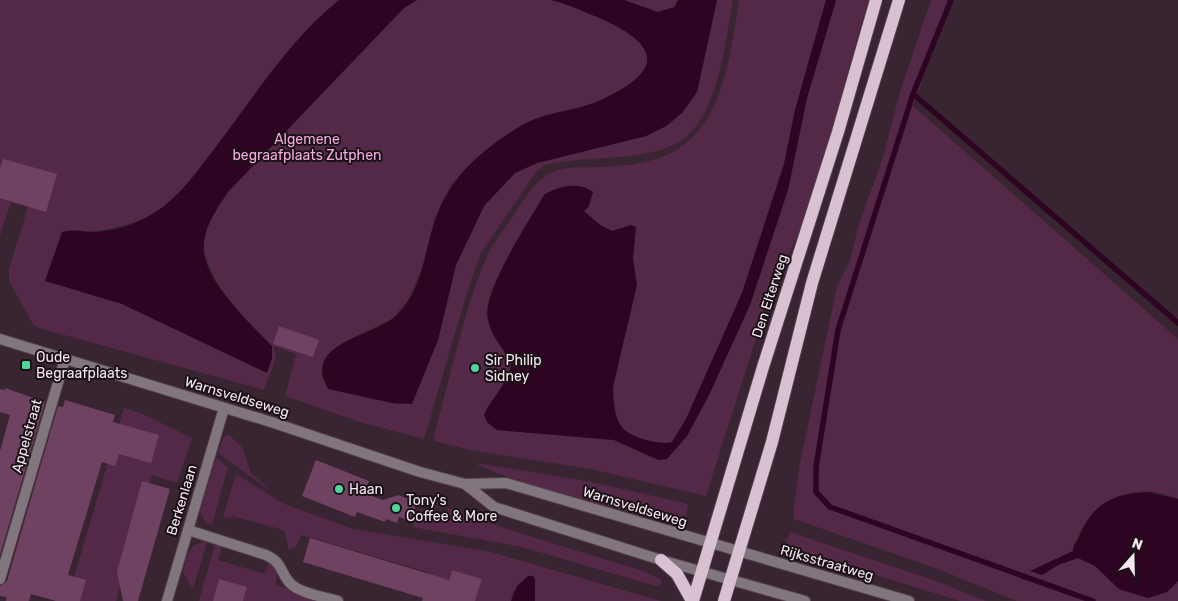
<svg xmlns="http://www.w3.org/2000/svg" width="1178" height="601" viewBox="0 0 1178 601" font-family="Rubik,sans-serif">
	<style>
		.green { fill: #542947; fill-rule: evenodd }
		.water { fill: #2d0523 }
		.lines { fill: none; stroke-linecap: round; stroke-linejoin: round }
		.stream { stroke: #2d0523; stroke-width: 5.5 }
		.building { fill: #704261 }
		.minor-casing { stroke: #533f4d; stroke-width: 12 }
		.primary-casing { stroke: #533f4d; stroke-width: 14 }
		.minor { stroke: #82767e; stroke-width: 10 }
		.primary { stroke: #dac1d1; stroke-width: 12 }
		.poi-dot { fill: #52d397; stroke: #1a1117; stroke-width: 2 }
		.labels { text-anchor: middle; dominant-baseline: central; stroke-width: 4; stroke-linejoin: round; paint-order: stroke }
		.park-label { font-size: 14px; fill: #f6abdd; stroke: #1a1117 }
		.street-label { font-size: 14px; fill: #f5e6f0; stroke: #1a1117 }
		.poi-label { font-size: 14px; fill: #f5e6f0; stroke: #1a1117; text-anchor: start }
	</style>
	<rect width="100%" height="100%" fill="#392432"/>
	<g class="green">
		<path d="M0,0h678l-33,47 3,14 -3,10 -19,16 -29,15 -70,21 -75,61 -17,35 -13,50 -14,31 -16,19 -50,24 -20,24v11l70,25 19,1 27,-64 18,-75 28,-59 31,-33 22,-10 109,-27 20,-10 16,-13 15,-21 20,-92h16c-8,42 -14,115 -52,141 -14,9 -35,13 -52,15 -28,3 -56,3 -84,9l-9,7 -55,81 -13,36 -44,150 -64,-17 -75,-26 11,-42 -23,-8 3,11 -12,33 -225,-62 -6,-4 -24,-43v-12l19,-62 -17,-5 -11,34zM143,219l61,34 11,27 21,29 31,64 -145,-69 -24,-9 -24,-65c24,4 46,-3 69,-11z"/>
		<path d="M739,0h87l-31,110 -11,54 -42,129 -56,126 -14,23c-12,4 -44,-5 -51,-16 -7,-10 -8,-28 -8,-39l23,-108 -3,-20 2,-33 -23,5 -12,-6 -16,-14 3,-2 6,-17c-12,-9 -37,-5 -49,3 -14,25 -61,95 -57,121 4,20 16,31 24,47 -1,19 -20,35 -27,52l3,7 10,8 117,10 38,18 35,-22 22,-41 41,-90 38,-115 19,-92 29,-98h32l-55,199 -47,108 -60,189 -115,-27 -121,-19 -36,-9v-5c17,-60 29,-125 54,-182 7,-14 18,-27 27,-41 8,-12 16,-26 28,-35 15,-14 39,-10 58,-11 20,-1 45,-3 63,-11 60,-24 66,-101 75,-156z"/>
		<path d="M931,0h20l-38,106 265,233v160c-46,-21 -93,4 -105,52l-42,20 11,4 16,-10 20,-7 17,8 24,23 29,9 19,-6 11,-11v20h-161l-79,-32 -144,-50v-12l6,-44 37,-176 13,-27 9,-36 24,-67 17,-65z"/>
		<polygon points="124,408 143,414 192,438 177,483 152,475 116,601 67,601"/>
		<polygon points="229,435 242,447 251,473 272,492 218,453 224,436"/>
		<polygon points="216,458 228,467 212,525 206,523 200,511"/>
		<path d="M476,463l111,18 89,20 12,3 -2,11 -17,4 -16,-1c-23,-6 -171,-45 -177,-55z"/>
		<polygon points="236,474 282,503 353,529 491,552 661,601 535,601 535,580 530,575 513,592 511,601 475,601 482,579 452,570 448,581 430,576 430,573 301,535 296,547 289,550 284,530 232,516 231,519 223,517"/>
		<polygon points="448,508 513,531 643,571 662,580 659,587 522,547 412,527 420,509 444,519"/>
		<polygon points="790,532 936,581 986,601 960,601 804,553 785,546"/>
		<path d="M204,542h3l-14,47 -10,-17c4,-14 5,-28 21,-30z"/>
		<polygon points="215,544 222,546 218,560 265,574 270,560 277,564 276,585 326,601 243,601 247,587 213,601 199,601"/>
	</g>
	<g class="water">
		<path d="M339,0h78l-13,8 -176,184c-12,18 -26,38 -24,60 4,33 46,71 68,94v12l-5,15 -145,-69 -77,-23 17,-49c10,-3 16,-1 26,0 16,1 40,-5 55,-13 32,-15 51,-44 72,-71 39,-51 74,-108 124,-148z"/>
		<path d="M551,0h73l34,12 17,-5 3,-7h39l-20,92 -15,21 -16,13 -20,10 -109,27 -22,10 -31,33 -28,59 -18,75 -26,64 -20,-1 -64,-14c-25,-45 39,-51 64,-70 30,-23 32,-66 43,-99 5,-16 15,-33 26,-46 16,-19 43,-39 65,-51 23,-12 50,-12 73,-22 66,-30 63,-56 -2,-84 -15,-6 -30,-13 -46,-17z"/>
		<path d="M826,0h10l-29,98 -19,92 -38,115 -41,90 -22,41 -20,23 -8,1 -45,-20 -117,-10 -10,-8 -3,-7c7,-17 26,-33 27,-51 -7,-16 -20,-27 -23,-44 -6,-29 41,-98 56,-125 14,-9 35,-14 49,-3l-4,14 -5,5 16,14 12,6 19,-6 5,2 -3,32 4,26 -24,102c0,11 1,29 8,39 7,11 40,20 51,16l14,-23 56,-126 42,-129 11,-54z"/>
		<path d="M1148,492l30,7v82l-11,11 -19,6 -29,-9 -24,-23 -17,-8 -20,7 -16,10 -12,-4 43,-20c0,-6 3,-8 6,-14 14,-34 33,-43 69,-45z"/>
		<polygon points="528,576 533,576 535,579 535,601 511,601 517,586"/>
	</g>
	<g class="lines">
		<g class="stream">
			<polyline points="951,0 913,94 838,330 816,467 816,492 830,507 1093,601"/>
			<polyline points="913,94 1178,323"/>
		</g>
	</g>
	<g class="building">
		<polygon points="3,159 57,174 46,212 0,198 0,169"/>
		<polygon points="279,326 319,340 313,357 273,344"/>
		<polygon points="5,388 45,402 0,555 0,451 10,415 0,412 0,389 5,390"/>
		<polygon points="65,400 115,415 113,422 159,435 151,463 119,454 115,466 102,462 68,575 86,580 80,601 56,601 31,594 29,601 6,601 7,597 0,596 0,586 7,581 58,406 63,407"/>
		<polygon points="316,460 369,481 364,493 383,500 398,495 417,502 410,521 399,517 397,523 386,519 385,522 357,512 355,517 302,496"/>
		<polygon points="142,481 170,489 138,601 123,601 117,572"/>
		<polygon points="310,538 449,580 452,570 482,579 475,601 422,601 423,598 303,562"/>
		<polygon points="219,579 247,587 243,601 213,601"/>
	</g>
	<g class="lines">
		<g class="minor-casing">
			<g id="minor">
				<polyline points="0,339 271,422 420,472 465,484 506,483 909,601"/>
				<polyline points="465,484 494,507 661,560 805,601"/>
				<path d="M188,530l78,25c17,8 13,15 23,27 9,11 35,15 49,19"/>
				<polyline points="0,579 65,359"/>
				<polyline points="167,601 224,408"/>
			</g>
		</g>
		<g class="primary-casing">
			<g id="primary">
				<polyline points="661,560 677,574 692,601"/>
				<polyline points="693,601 763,367 838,132 876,0"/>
				<polyline points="724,601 772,442 812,283 899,0"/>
			</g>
		</g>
		<use href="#minor" class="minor"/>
		<use href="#primary" class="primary"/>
	</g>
	<g class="poi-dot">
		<rect x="21" y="360" width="10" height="10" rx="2.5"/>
		<circle cx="475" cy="368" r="5"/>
		<circle cx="339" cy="489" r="5"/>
		<circle cx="396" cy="508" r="5"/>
	</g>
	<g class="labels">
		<g class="park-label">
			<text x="307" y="139">Algemene<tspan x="307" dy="16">begraafplaats Zutphen</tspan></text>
		</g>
		<g class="street-label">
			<text transform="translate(770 296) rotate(-72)">Den Elterweg</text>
			<text transform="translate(237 397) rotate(17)">Warnsveldseweg</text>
			<text transform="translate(27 436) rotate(-74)">Appelstraat</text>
			<text transform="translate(182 500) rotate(-73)">Berkenlaan</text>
			<text transform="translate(635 507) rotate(17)">Warnsveldseweg</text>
			<text transform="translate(827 563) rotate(16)">Rijksstraatweg</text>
		</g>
		<g class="poi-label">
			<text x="36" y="357">Oude<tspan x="36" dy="16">Begraafplaats</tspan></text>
			<text x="485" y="360">Sir Philip<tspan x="485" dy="16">Sidney</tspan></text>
			<text x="349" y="489">Haan</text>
			<text x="406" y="500">Tony's<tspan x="406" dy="16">Coffee &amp; More</tspan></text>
		</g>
	</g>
	<g transform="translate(1133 556) rotate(20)" stroke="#1a1117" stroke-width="4" paint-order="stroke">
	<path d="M0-4L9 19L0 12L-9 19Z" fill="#f5e6f0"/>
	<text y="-8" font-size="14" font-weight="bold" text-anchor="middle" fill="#f5e6f0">N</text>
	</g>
</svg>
